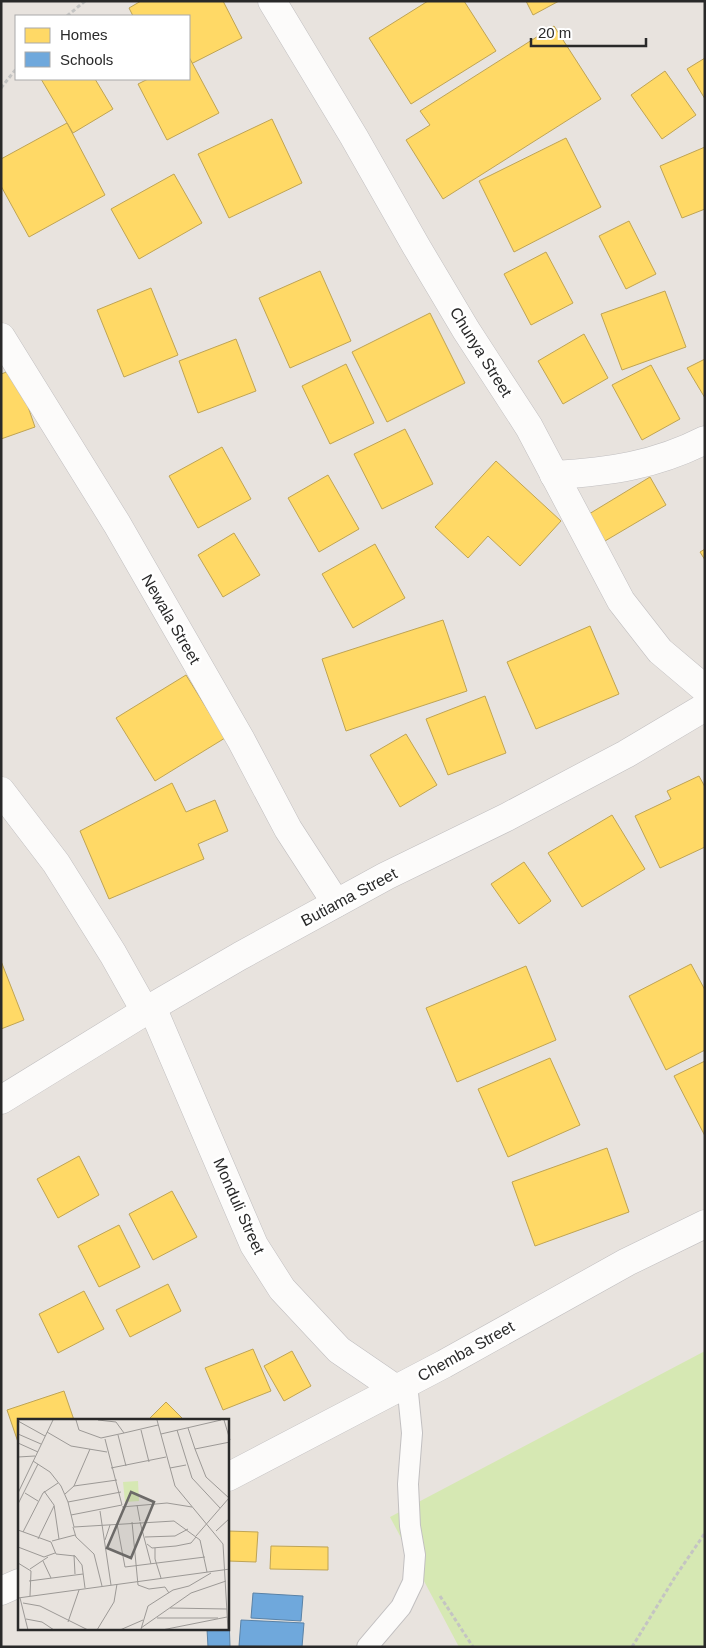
<svg xmlns="http://www.w3.org/2000/svg" width="706" height="1648" viewBox="0 0 706 1648" font-family="Arial,sans-serif">
	<style>
		.pitch { fill: #d6e8b3 }
		.homes { fill: #ffd966; stroke: #bfa454 }
		.schools { fill: #6fa8dc; stroke: #5a82a6 }
		.lines { fill: none; stroke-linecap: round; stroke-linejoin: round }
		.lane-casing { stroke: #c1bfc0; stroke-width: 22 }
		.street-casing { stroke: #c1bfc0; stroke-width: 29 }
		.path { stroke: #c4c4c3; stroke-width: 3; stroke-dasharray: 4 2.5; stroke-linecap: butt }
		.lane { stroke: #fcfbfa; stroke-width: 20 }
		.street { stroke: #fcfbfa; stroke-width: 28 }
		.labels { text-anchor: middle; dominant-baseline: central; stroke-width: 5; stroke-linejoin: round; paint-order: stroke }
		.street-label { font-size: 16px; fill: #292929; stroke: #fff }
		.inset-road { fill: none; stroke: #9c9996; stroke-width: 1 }
		.view { fill: #6c6a68; fill-opacity: 0.15; stroke: #6c6a68; stroke-width: 2.5 }
		.inset-edge { fill: none; stroke: #292929; stroke-width: 2.5 }
	</style>
	<rect width="100%" height="100%" fill="#e8e3de"/>
	<polygon class="pitch" points="705,1351 705,1647 459,1647 390,1517"/>
	<g class="homes">
		<polygon points="141,1 223,1 242,38 189,65 189,16 133,16 129,8"/>
		<polygon points="428,1 464,1 496,51 411,104 369,38"/>
		<polygon points="526,1 559,1 533,15"/>
		<polygon points="554,26 601,99 443,199 406,140 430,125 420,111"/>
		<polygon points="189,57 219,113 167,140 138,84 148,79 189,79"/>
		<polygon points="705,58 705,99 687,69"/>
		<polygon points="665,71 696,115 662,139 631,95"/>
		<polygon points="41,79 95,79 113,109 73,133"/>
		<polygon points="272,119 302,183 229,218 198,154"/>
		<polygon points="67,123 105,195 29,237 1,186 1,159"/>
		<polygon points="566,138 601,207 514,252 479,181"/>
		<polygon points="705,147 705,209 682,218 660,166"/>
		<polygon points="174,174 202,223 139,259 111,209"/>
		<polygon points="629,221 656,274 626,289 599,236"/>
		<polygon points="546,252 573,303 531,325 504,274"/>
		<polygon points="320,271 351,341 290,368 259,298"/>
		<polygon points="151,288 178,355 124,377 97,310"/>
		<polygon points="665,291 686,347 622,370 601,314"/>
		<polygon points="430,313 465,383 387,422 352,352"/>
		<polygon points="584,334 608,378 563,404 538,361"/>
		<polygon points="236,339 256,391 198,413 179,361"/>
		<polygon points="705,359 705,398 687,368"/>
		<polygon points="346,364 374,423 330,444 302,386"/>
		<polygon points="651,365 680,419 642,440 612,385"/>
		<polygon points="15,369 35,427 1,439 1,374"/>
		<polygon points="405,429 433,484 382,509 354,454"/>
		<polygon points="222,447 251,499 198,528 169,476"/>
		<polygon points="496,461 561,521 520,566 488,536 468,558 435,527"/>
		<polygon points="328,475 359,529 319,552 288,498"/>
		<polygon points="650,477 666,505 605,541 589,514"/>
		<polygon points="234,533 260,575 223,597 198,555"/>
		<polygon points="375,544 405,598 353,628 322,574"/>
		<polygon points="705,549 705,560 700,552"/>
		<polygon points="443,620 467,691 346,731 322,659"/>
		<polygon points="590,626 619,694 536,729 507,662"/>
		<polygon points="186,675 225,738 155,781 116,718"/>
		<polygon points="485,696 506,753 448,775 426,719"/>
		<polygon points="406,734 437,785 400,807 370,755"/>
		<polygon points="699,776 705,787 705,847 660,868 635,816 671,799 667,791"/>
		<polygon points="172,783 186,812 215,800 228,831 198,844 204,859 109,899 80,831"/>
		<polygon points="612,815 645,869 582,907 548,853"/>
		<polygon points="524,862 551,901 519,924 491,884"/>
		<polygon points="1,961 24,1020 1,1029"/>
		<polygon points="691,964 705,990 705,1050 666,1070 629,996"/>
		<polygon points="526,966 556,1040 457,1082 426,1008"/>
		<polygon points="550,1058 580,1125 508,1157 478,1089"/>
		<polygon points="705,1061 705,1136 674,1076"/>
		<polygon points="607,1148 629,1212 535,1246 512,1182"/>
		<polygon points="79,1156 99,1195 58,1218 37,1179"/>
		<polygon points="172,1191 197,1237 153,1260 129,1214"/>
		<polygon points="119,1225 140,1267 99,1287 78,1246"/>
		<polygon points="168,1284 181,1311 130,1337 116,1310"/>
		<polygon points="84,1291 104,1329 58,1353 39,1314"/>
		<polygon points="253,1349 271,1391 223,1410 205,1368"/>
		<polygon points="292,1351 311,1386 284,1401 264,1366"/>
		<polygon points="64,1391 74,1420 19,1420 19,1445 7,1410"/>
		<polygon points="166,1402 184,1420 148,1420"/>
		<polygon points="228,1531 258,1532 256,1562 228,1561"/>
		<polygon points="271,1546 328,1547 328,1570 270,1569"/>
	</g>
	<g class="schools">
		<polygon points="253,1593 303,1596 301,1621 251,1618"/>
		<polygon points="228,1615 229,1615 230,1647 208,1647 207,1629 228,1629"/>
		<polygon points="241,1620 304,1623 302,1647 239,1646"/>
	</g>
	<g class="lines">
		<g class="lane-casing">
			<polyline id="lane" points="367,1647 401,1607 413,1582 415,1555 410,1526 408,1484 412,1433 407,1383"/>
		</g>
		<g class="street-casing">
			<g id="street">
				<polyline points="272,1 354,137 416,246 466,330 529,427 621,601 660,651 705,689"/>
				<polyline points="1,337 117,524 241,740 288,829 336,903"/>
				<path d="M554,475c55,-3 102,-10 151,-35"/>
				<polyline points="1,791 56,863 113,954 145,1011"/>
				<polyline points="152,1007 254,1245 282,1289 339,1350 396,1389"/>
				<polyline points="1,1100 152,1007 240,956 386,876 507,817 626,754 705,707"/>
				<polyline points="228,1477 444,1364 627,1262 705,1224"/>
				<polyline points="1,1591 19,1583"/>
			</g>
		</g>
		<g class="path">
			<polyline points="67,16 85,1"/>
			<polyline points="1,88 16,69"/>
			<polyline points="440,1596 473,1647"/>
			<polyline points="632,1647 675,1577 705,1533"/>
		</g>
		<use href="#lane" class="lane"/>
		<use href="#street" class="street"/>
	</g>
	<g class="labels">
		<g class="street-label">
			<text transform="translate(481 352) rotate(58)">Chunya Street</text>
			<text transform="translate(171 619) rotate(60)">Newala Street</text>
			<text transform="translate(349 897) rotate(-28)">Butiama Street</text>
			<text transform="translate(239 1206) rotate(66)">Monduli Street</text>
			<text transform="translate(466 1351) rotate(-29)">Chemba Street</text>
		</g>
	</g>
	<g transform="translate(18 1419)">
		<rect width="211" height="211" fill="#e8e3de"/>
		<path d="M120,62l1,20 -14,1 -2,-20z" fill="#d6e8b3"/>
		<path class="inset-road" d="M58,1l3,10 22,8 23,-5M80,1l18,2 8,11 34,-8M139,1l18,66 48,58 5,86M206,1l6,20M0,2l27,15M170,9l7,21 35,-7M123,11l8,32M159,11l15,48 28,30M29,13l24,14 36,6M0,15l23,10M143,15l60,-14M100,16l8,31M0,24l20,9M177,30l11,28 23,21M0,38l17,-1M15,42l17,11 11,14 7,16 6,25 100,-6 26,19 7,32M93,49l55,-11M152,49l16,-3M56,67l16,-37M26,72l10,14 5,34M0,74l35,-73M7,74l13,8M47,75l9,-8 43,-6M50,83l53,-10M0,85l20,-40M119,86l3,16M104,88l45,-4 25,4M82,92l11,74M53,96l51,-10 -17,-66M114,103l6,63 11,4 16,-2 4,6M122,103l11,42M99,105l8,43 80,-10M55,108l3,10 18,17 8,32M0,111l33,12 5,12 19,2 7,9 3,23M198,112l14,-13M5,113l20,-39 15,-10M178,117l33,-38M127,118l30,-1 13,-7M20,120l16,-33M87,121l5,-15M34,122l23,-6M129,125l5,4 24,-2 15,-3 5,-6M0,128l26,10 11,-4M137,129v11l6,19M56,136l1,19M25,142l8,17M0,144l13,8 -1,25M12,150l18,-12M11,162l54,-7M0,179l212,-29M2,179l8,32M5,184l17,3 48,24M152,189l57,1M139,199h61M8,200l16,3 12,8M50,203l11,-32M123,209l50,-35 35,-12M123,210l7,-23 25,-16 16,-4 22,-13M79,211l17,-28 3,-18M102,211l23,-10M144,211l65,-13"/>
		<path class="view" d="M113,73l23,10 -23,56 -24,-10z"/>
		<rect width="211" height="211" class="inset-edge"/>
	</g>
	<rect width="706" height="1648" fill="none" stroke="#292929" stroke-width="5"/>
	<rect x="15" y="15" width="175" height="65" fill="#ffffff" stroke="#a9a9a9"/>
	<rect x="25" y="28" width="25" height="15" fill="#ffd966" stroke="#a9a9a9"/>
	<text x="60" y="40" font-size="15" fill="#292929">Homes</text>
	<rect x="25" y="52" width="25" height="15" fill="#6fa8dc" stroke="#a9a9a9"/>
	<text x="60" y="65" font-size="15" fill="#292929">Schools</text>
	<path d="M531 38v8h115v-8" fill="none" stroke="#292929" stroke-width="2.5"/>
	<text x="538" y="38" font-size="15" fill="#292929" stroke="#ffffff" stroke-width="4" paint-order="stroke">20 m</text>
</svg>
